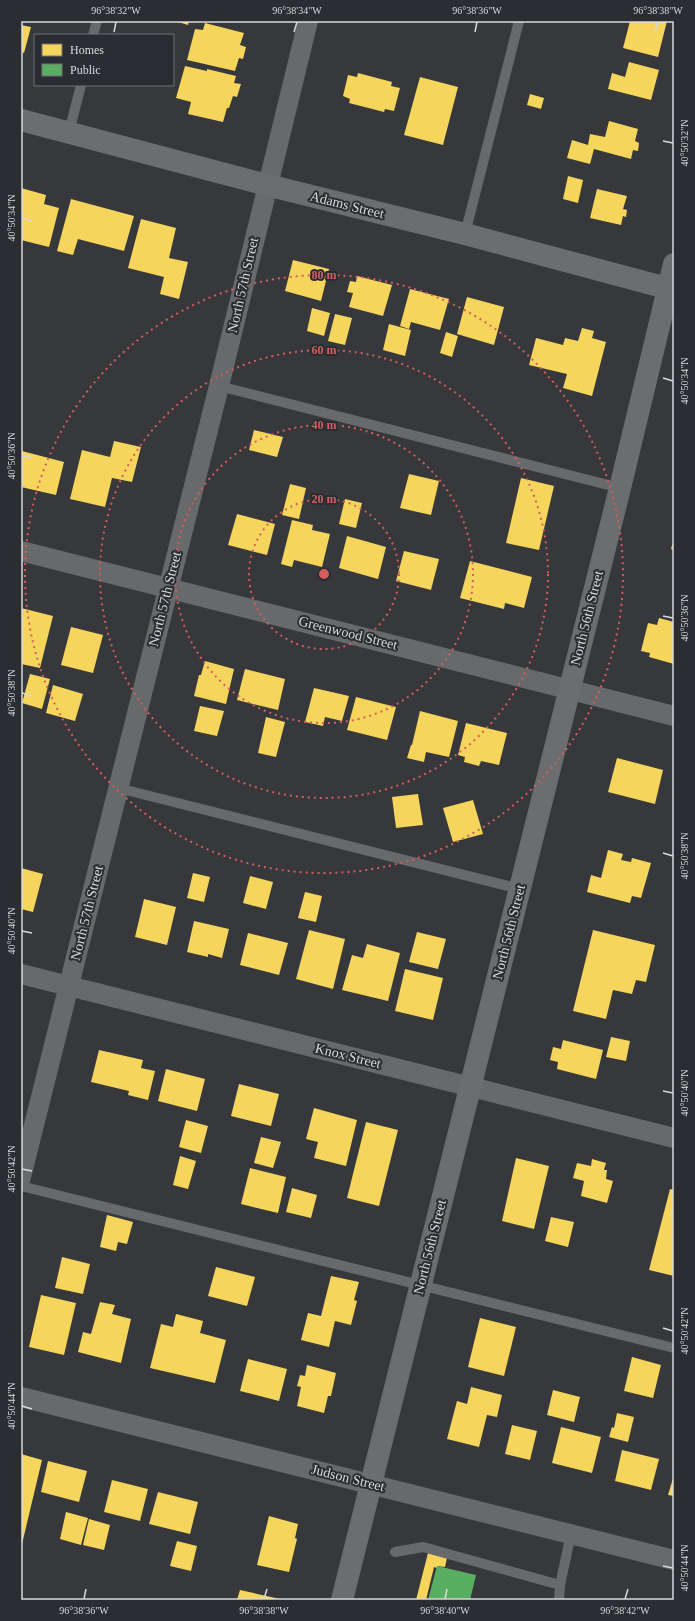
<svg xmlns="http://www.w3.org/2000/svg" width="695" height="1621" viewBox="0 0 695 1621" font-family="Georgia,serif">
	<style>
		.homes { fill: #f6d55c }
		.public { fill: #5aae61 }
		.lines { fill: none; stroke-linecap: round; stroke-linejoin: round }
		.lane { stroke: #68696b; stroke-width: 10 }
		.street { stroke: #68696b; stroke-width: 20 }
		.secondary { stroke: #6c6d6e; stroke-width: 22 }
		.ticks { fill: none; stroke: #d7d9dc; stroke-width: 1.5 }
		.ring { fill: none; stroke: #d65d5e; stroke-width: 2; stroke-dasharray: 2 4 }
		.labels { text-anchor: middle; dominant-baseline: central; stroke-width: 4; stroke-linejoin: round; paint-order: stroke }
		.street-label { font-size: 14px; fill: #d7d9dc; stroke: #2b2d32 }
		.centre { fill: #d65d5e; stroke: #2b2d32; stroke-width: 2 }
		.ring-label { font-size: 12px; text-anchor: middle; font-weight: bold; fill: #d65d5e; stroke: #2b2d32; stroke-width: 4; stroke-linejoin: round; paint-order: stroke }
		.neatline { fill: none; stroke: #d7d9dc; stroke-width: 1.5 }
		.ticks-label { font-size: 10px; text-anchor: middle; fill: #d7d9dc }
	</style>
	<rect width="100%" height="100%" fill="#36383b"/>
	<g class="homes">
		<polygon points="175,21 189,21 188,25"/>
		<polygon points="630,21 667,21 658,57 623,48"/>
		<polygon points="205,23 244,33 240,45 246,47 243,59 239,58 235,71 187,60 195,29 203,30"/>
		<polygon points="21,25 31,27 24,53 21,52"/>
		<polygon points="629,62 659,70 651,100 608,89 612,73 625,77"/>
		<polygon points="185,66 207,71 207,69 236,76 234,83 241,84 237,97 233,96 229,108 227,108 223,122 188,114 191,102 176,98"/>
		<polygon points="358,73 392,82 391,86 400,88 394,111 385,109 384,112 349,103 350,99 343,96 348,75 357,77"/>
		<polygon points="420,77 458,87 443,145 404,135"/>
		<polygon points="530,94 544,98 541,109 527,105"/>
		<polygon points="609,121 638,129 635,141 639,143 638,151 633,150 631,159 594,149 590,164 567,158 572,140 588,145 590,134 605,137"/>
		<polygon points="568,176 583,180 578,203 563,199"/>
		<polygon points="21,188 46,195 44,204 59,208 49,247 21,240"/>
		<polygon points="597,189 627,196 623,209 627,210 626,217 623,216 621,225 590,218"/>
		<polygon points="71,199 134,216 124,251 78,239 73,255 57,251"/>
		<polygon points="141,219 176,228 169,258 188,262 179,299 160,294 164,277 128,268"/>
		<polygon points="293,260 329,269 321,301 285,291"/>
		<polygon points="357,276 392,285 383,316 349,307 353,293 347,292 350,281 356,282"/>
		<polygon points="410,289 449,299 440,330 411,322 409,329 400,326"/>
		<polygon points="467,297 504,307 494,345 457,334"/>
		<polygon points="312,308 330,313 324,336 307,331"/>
		<polygon points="335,314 352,318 345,345 328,341"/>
		<polygon points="389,324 411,330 405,356 383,350"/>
		<polygon points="582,328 594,331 592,338 606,342 592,396 563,388 567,374 529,365 536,338 563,345 565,338 578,341"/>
		<polygon points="446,332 458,336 452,357 440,353"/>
		<polygon points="254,430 283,437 277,457 249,450"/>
		<polygon points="114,441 141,447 132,482 112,478 105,507 70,499 82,450 110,457"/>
		<polygon points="22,451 64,462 56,495 21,487"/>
		<polygon points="409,474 439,481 431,515 400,508"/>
		<polygon points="521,478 554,486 539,550 506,543"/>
		<polygon points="290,484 306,488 299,519 282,515"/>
		<polygon points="345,499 362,503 356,528 339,524"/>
		<polygon points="237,514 275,524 267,555 228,545"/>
		<polygon points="292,520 313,525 312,530 330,534 322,567 294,560 292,567 281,564"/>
		<polygon points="347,536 386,547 378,579 339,568"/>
		<polygon points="674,539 674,550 671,549"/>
		<polygon points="404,551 439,559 431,590 396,581"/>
		<polygon points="470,561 532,577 524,608 505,603 504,609 460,598"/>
		<polygon points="21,608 53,616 40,668 21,664"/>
		<polygon points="659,618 674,622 674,664 649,657 650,653 641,651 648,623 657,625"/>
		<polygon points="71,627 103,635 93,673 61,665"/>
		<polygon points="205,661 234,669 226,704 194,696 199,675 201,675"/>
		<polygon points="245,669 285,679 278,710 237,700"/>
		<polygon points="30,674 50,679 42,709 22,703"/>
		<polygon points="53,685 83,694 75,721 46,713"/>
		<polygon points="314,688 349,696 342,721 325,717 323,726 305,722"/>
		<polygon points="356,697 396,707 387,740 347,730"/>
		<polygon points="200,706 224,711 217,736 194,731"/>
		<polygon points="420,711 458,721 449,757 426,752 424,762 407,758 411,745 412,745"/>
		<polygon points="266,717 285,722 276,757 258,753"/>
		<polygon points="466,723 507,733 499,765 481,761 479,766 464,762 465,757 458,755"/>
		<polygon points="617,758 663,770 655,804 608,792"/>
		<polygon points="418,794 423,825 396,828 392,797"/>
		<polygon points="473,800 483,834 453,842 443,808"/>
		<polygon points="608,850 623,854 621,860 631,862 632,858 651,863 641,898 632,896 630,903 587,892 591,875 601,878"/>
		<polygon points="21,868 43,874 33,912 21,909"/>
		<polygon points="193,873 210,877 204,902 187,898"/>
		<polygon points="250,876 273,882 266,909 243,903"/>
		<polygon points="305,892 322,896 316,922 298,918"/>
		<polygon points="144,899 176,907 167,945 135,937"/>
		<polygon points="194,921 229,929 222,958 208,954 208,957 187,952"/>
		<polygon points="309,930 345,939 333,989 296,979"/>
		<polygon points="593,930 655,945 646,982 636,980 632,994 613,990 606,1019 573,1011"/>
		<polygon points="417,932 446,939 438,969 409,962"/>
		<polygon points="248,933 288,943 279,975 240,965"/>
		<polygon points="367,944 400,953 388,1001 342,990 352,955 363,958"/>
		<polygon points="405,969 443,978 433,1020 395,1011"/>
		<polygon points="611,1037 630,1041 626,1061 606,1057"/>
		<polygon points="563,1040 603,1050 596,1079 557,1069 558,1062 550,1060 553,1047 561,1049"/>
		<polygon points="99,1050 143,1060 141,1068 155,1071 148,1100 128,1095 129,1091 91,1082"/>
		<polygon points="166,1069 205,1079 197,1111 158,1101"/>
		<polygon points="239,1084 279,1094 271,1126 231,1116"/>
		<polygon points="314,1108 357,1120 346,1166 314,1158 318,1142 306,1139"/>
		<polygon points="186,1120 208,1126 201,1153 179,1147"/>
		<polygon points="366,1122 398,1130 379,1206 347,1198"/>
		<polygon points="261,1137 281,1142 273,1168 254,1163"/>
		<polygon points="180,1156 196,1161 188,1189 173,1185"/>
		<polygon points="516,1158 549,1166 534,1229 502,1221"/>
		<polygon points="592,1159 606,1163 604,1170 607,1170 606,1179 613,1181 607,1203 581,1196 584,1181 573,1178 577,1163 591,1166"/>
		<polygon points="250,1168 286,1177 278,1213 241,1204"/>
		<polygon points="292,1188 317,1195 311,1218 286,1212"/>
		<polygon points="670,1189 674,1190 674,1276 649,1270"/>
		<polygon points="107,1215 133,1222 127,1244 118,1242 116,1251 100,1247"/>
		<polygon points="551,1217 574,1222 568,1247 545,1241"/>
		<polygon points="62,1257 90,1264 83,1294 55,1288"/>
		<polygon points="216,1267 255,1277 247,1306 208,1296"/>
		<polygon points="331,1276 359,1282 354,1300 357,1301 351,1325 335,1321 329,1347 301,1340 308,1313 321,1316"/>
		<polygon points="41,1295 76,1303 64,1355 29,1347"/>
		<polygon points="100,1302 115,1305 112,1314 131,1319 121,1363 78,1352 83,1332 91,1334"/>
		<polygon points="176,1314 203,1321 200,1333 226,1340 215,1383 150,1368 161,1324 173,1327"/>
		<polygon points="480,1318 516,1327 504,1376 468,1367"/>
		<polygon points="632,1357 661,1365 653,1398 624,1391"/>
		<polygon points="248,1359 287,1369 279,1401 240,1391"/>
		<polygon points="307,1365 336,1373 331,1396 328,1396 324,1413 297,1406 301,1387 297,1386 300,1375 305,1376"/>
		<polygon points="471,1387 502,1395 497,1417 487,1415 479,1447 447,1439 457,1401 467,1404"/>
		<polygon points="553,1390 580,1397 574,1422 547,1415"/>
		<polygon points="617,1413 634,1417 628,1442 609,1437 612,1427 614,1428"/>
		<polygon points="512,1425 537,1431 530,1460 505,1454"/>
		<polygon points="561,1427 601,1437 592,1473 552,1463"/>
		<polygon points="622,1450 659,1459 651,1490 615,1481"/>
		<polygon points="21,1454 42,1460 22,1544 21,1544"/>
		<polygon points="48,1461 87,1471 79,1502 41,1492"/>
		<polygon points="674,1475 674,1496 668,1495"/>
		<polygon points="112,1480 148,1489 140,1521 104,1512"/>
		<polygon points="158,1492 198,1502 190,1534 149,1524"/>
		<polygon points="66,1512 88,1518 81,1545 60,1539"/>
		<polygon points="269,1516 298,1524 295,1538 297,1539 289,1572 257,1565"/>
		<polygon points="89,1519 110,1525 104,1550 83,1545"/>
		<polygon points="177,1541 197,1546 191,1571 170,1566"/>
		<polygon points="428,1553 447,1558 445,1567 437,1566 437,1568 434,1567 426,1600 416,1600"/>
		<polygon points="240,1590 280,1599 280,1600 237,1600"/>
	</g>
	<polygon class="public" points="437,1566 476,1575 470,1600 428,1600"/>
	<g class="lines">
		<g class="lane">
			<polyline points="93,35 97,21"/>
			<polyline points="69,132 81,85"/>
			<polyline points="465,234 519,21"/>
			<polyline points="219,386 620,488"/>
			<polyline points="118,788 520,889"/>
			<polyline points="21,1186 674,1348"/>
			<polyline points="395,1552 423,1547 560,1585 571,1534"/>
			<polyline points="559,1600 560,1585"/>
		</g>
		<g class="street">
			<polyline points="21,551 674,716"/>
			<polyline points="21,974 674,1138"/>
			<polyline points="21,1177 219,386 308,21"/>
			<polyline points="21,1397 674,1560"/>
		</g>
		<g class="secondary">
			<polyline points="21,120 267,185 465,234 674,290"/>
			<polyline points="342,1600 620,488 674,264"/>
		</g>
	</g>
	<path class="ticks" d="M114,32l2,-10M294,32l3,-10M475,32l2,-10M655,32l3,-10M663,141l10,2M22,218l10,3M663,378l10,3M22,456l10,2M663,616l10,2M22,693l10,3M663,853l10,3M22,931l10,2M663,1091l10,2M22,1169l10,2M663,1328l10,3M22,1406l10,3M663,1566l10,2M84,1599l2,-10M264,1599l3,-10M445,1599l2,-10M625,1599l3,-10"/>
	<g class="ring">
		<circle cx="324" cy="574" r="75"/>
		<circle cx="324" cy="574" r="149"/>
		<circle cx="324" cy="574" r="224"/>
		<circle cx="324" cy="574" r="299"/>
	</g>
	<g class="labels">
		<g class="street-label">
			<text transform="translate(347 205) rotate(14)">Adams Street</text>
			<text transform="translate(243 285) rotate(-77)">North 57th Street</text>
			<text transform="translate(165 599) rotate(-76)">North 57th Street</text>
			<text transform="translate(587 618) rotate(-76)">North 56th Street</text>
			<text transform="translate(348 633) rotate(14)">Greenwood Street</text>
			<text transform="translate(87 913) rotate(-76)">North 57th Street</text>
			<text transform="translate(509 932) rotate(-76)">North 56th Street</text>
			<text transform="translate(348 1056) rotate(14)">Knox Street</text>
			<text transform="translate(430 1247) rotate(-76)">North 56th Street</text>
			<text transform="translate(348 1478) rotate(14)">Judson Street</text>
		</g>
	</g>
	<circle cx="324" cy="574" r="6" class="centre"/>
	<g class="ring-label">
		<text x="324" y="279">80 m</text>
		<text x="324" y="354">60 m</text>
		<text x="324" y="429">40 m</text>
		<text x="324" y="503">20 m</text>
	</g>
	<rect width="695" height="1621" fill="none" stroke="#2b2d32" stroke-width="44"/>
	<rect x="34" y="34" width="140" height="52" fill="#2b2d32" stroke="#707276"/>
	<rect x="42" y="44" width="20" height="12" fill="#f6d55c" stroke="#707276"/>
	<text x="70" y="54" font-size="12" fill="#d7d9dc">Homes</text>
	<rect x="42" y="64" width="20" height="12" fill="#5aae61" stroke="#707276"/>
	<text x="70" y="74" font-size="12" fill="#d7d9dc">Public</text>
	<rect x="22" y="22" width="651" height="1577" class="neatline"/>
	<g class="ticks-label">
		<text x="116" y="14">96°38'32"W</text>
		<text x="297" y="14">96°38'34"W</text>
		<text x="477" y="14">96°38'36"W</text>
		<text x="658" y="14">96°38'38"W</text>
		<text transform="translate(684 143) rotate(-90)" y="4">40°50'32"N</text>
		<text transform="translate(11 218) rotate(-90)" y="4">40°50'34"N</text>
		<text transform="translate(684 381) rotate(-90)" y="4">40°50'34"N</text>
		<text transform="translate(11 456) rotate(-90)" y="4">40°50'36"N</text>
		<text transform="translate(684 618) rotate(-90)" y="4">40°50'36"N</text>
		<text transform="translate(11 693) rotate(-90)" y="4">40°50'38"N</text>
		<text transform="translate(684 856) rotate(-90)" y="4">40°50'38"N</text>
		<text transform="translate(11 931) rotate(-90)" y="4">40°50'40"N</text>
		<text transform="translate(684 1093) rotate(-90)" y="4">40°50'40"N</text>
		<text transform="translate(11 1169) rotate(-90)" y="4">40°50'42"N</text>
		<text transform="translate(684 1331) rotate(-90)" y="4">40°50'42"N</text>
		<text transform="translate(11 1406) rotate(-90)" y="4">40°50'44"N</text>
		<text transform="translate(684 1568) rotate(-90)" y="4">40°50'44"N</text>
		<text x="84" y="1614">96°38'36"W</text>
		<text x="264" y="1614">96°38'38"W</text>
		<text x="445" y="1614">96°38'40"W</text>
		<text x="625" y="1614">96°38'42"W</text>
	</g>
</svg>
